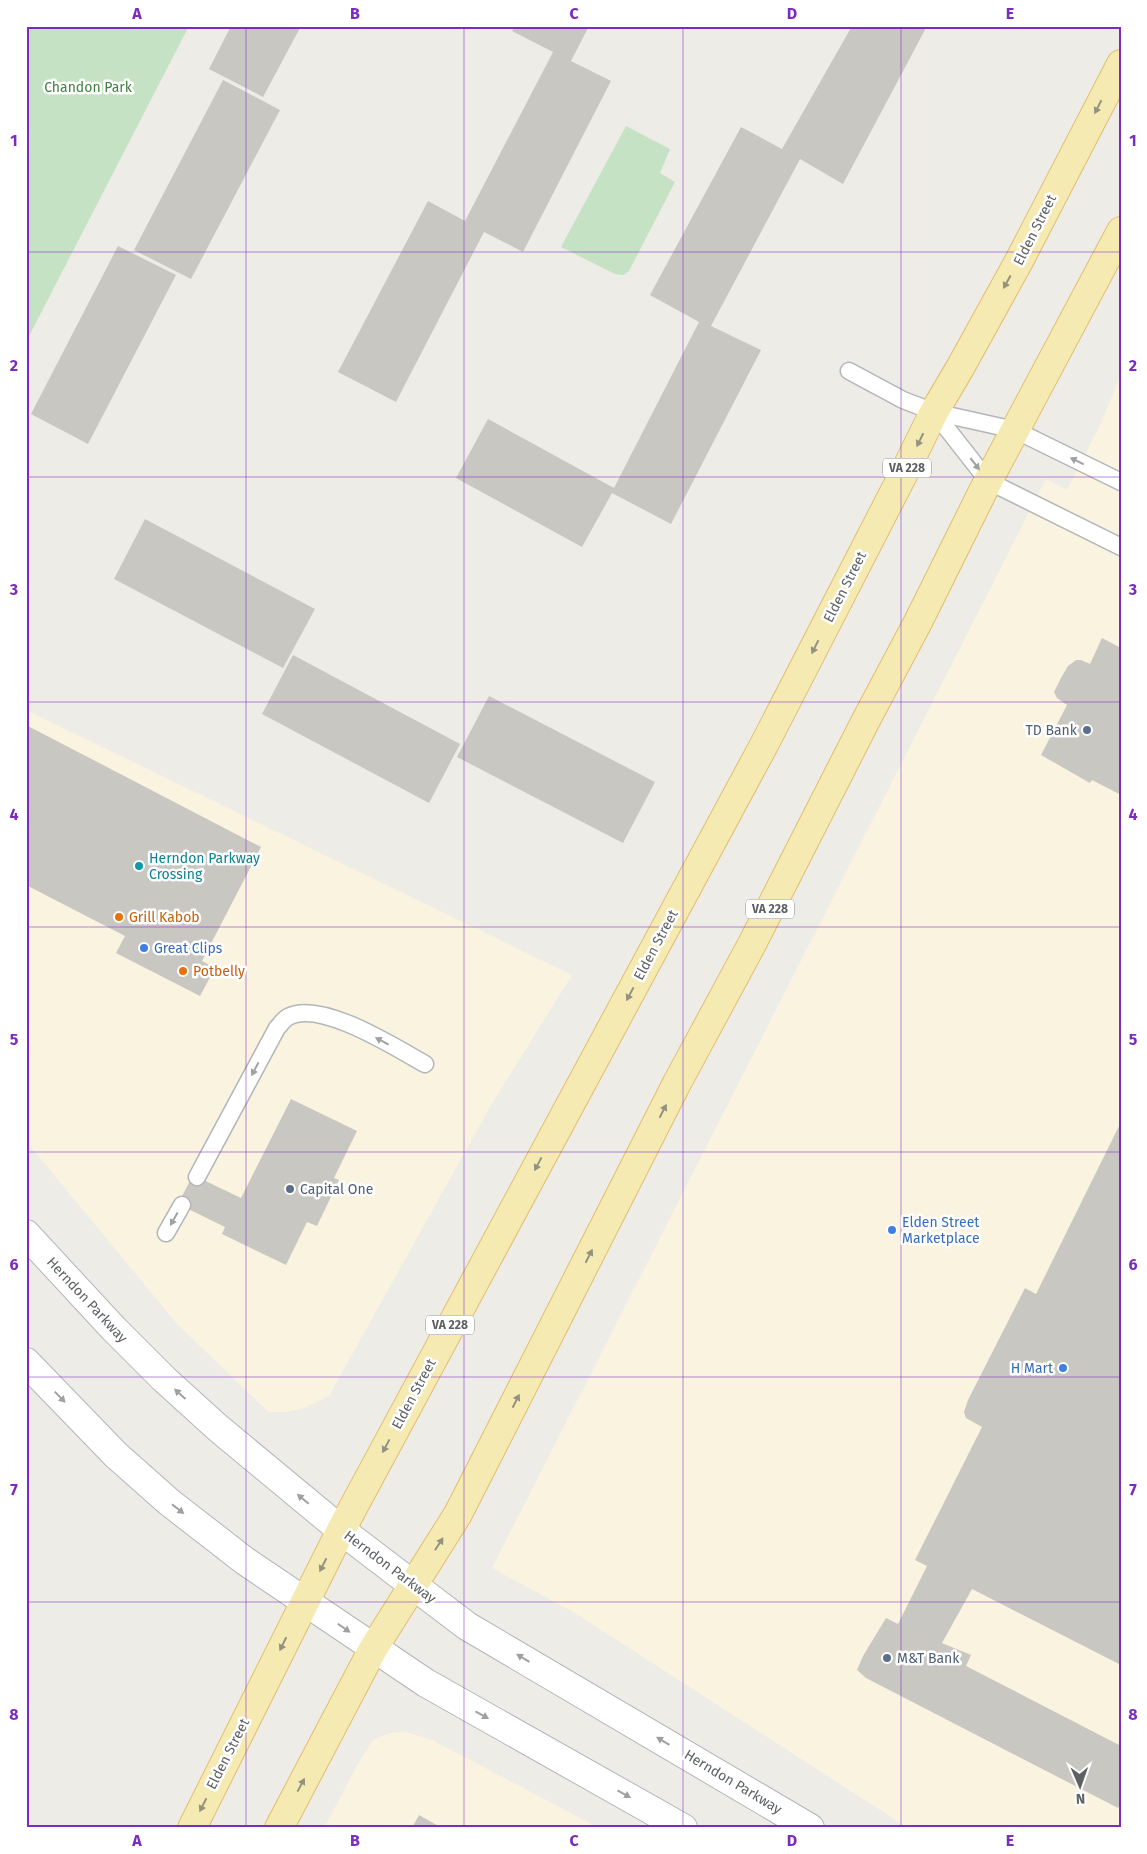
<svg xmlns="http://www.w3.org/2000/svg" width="1147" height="1854" viewBox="0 0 1147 1854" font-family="'Fira Sans',sans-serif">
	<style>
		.commercial { fill: #faf3df }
		.green { fill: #c6e2c5 }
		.building { fill: #c9c7c2 }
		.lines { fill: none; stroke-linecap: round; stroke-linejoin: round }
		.service-casing { stroke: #b3b6b9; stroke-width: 19 }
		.secondary-casing { stroke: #b2b5b9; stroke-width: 30 }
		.primary-casing { stroke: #e1be6b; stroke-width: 30 }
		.service { stroke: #fff; stroke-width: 16 }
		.secondary { stroke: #fff; stroke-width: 28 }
		.primary { stroke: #f6eab3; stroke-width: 28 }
		.oneway { fill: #939180 }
		.oneway2 { fill: #9ea0a2 }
		.grid { fill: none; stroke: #7b2cbf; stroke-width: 1; stroke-opacity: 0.55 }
		.service-dot { fill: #5c6f8a; stroke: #fff; stroke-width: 2 }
		.culture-dot { fill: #0f9aa8; stroke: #fff; stroke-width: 2 }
		.food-dot { fill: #e8710a; stroke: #fff; stroke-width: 2 }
		.shop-dot { fill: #3f7fe0; stroke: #fff; stroke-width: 2 }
		.labels { text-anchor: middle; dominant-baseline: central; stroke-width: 5; stroke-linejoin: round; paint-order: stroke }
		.shield { fill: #fff; stroke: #8e9092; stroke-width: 1 }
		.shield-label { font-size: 12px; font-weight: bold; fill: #5d6164 }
		.park-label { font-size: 14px; fill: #408142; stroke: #fff }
		.street-label { font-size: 14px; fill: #5d6164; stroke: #fff }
		.service-label { font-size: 14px; fill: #4e5e75; stroke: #fff; text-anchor: start }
		.culture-label { font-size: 14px; fill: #0d838f; stroke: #fff; text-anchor: start }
		.food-label { font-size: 14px; fill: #c56008; stroke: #fff; text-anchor: start }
		.shop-label { font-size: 14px; fill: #366cbe; stroke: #fff; text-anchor: start }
		.neatline { fill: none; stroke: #7b2cbf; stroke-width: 2 }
		.grid-label { font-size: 16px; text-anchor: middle; font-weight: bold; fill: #7b2cbf }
	</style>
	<rect width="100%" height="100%" fill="#eeece6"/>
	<g class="commercial">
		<polygon points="1121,375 1121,1828 908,1828 575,1613 492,1568 1046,479 1067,490 1100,425"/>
		<polygon points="26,710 572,975 490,1107 329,1396 302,1409 286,1412 269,1412 257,1401 177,1324 26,1141"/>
		<polygon points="406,1732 432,1740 599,1828 324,1828 360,1760 373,1740 390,1733"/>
	</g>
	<g class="green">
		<polygon points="26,26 189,26 26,342"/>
		<polygon points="626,126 670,149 660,173 675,182 629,271 623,275 615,274 561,247"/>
	</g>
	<g class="building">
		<polygon points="231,26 301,26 263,97 209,69"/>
		<polygon points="515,26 589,26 571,61 611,81 523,252 484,232 396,402 338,372 428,201 465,221 553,52 512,31"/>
		<polygon points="852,26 927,26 843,184 800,159 711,326 761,350 671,524 612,493 582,547 456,478 488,419 614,488 699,322 650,295 741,127 782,149"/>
		<polygon points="223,80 280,110 191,279 134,250"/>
		<polygon points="118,246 176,275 88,444 31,414"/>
		<polygon points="145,519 315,609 283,668 114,579"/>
		<polygon points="1102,638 1121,648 1121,795 1092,780 1090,783 1041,755 1067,705 1057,698 1054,692 1061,678 1068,666 1076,660 1081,660 1090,664"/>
		<polygon points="293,655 460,744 429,803 262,714"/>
		<polygon points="489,696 655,782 623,843 457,757"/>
		<polygon points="26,725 261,847 202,961 215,968 200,996 116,953 125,936 26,885"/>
		<polygon points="291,1099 357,1131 334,1178 339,1180 317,1226 307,1222 286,1265 222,1234 225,1227 178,1204 193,1175 241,1198"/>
		<polygon points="1121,1122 1121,1665 972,1589 942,1643 971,1655 966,1666 1121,1746 1121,1803 1118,1808 866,1678 857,1670 863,1656 886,1618 898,1624 927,1566 915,1560 982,1427 966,1418 964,1412 968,1400 1025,1288 1036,1294"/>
		<polygon points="419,1815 442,1828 412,1828"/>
	</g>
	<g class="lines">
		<g class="service-casing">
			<g id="service">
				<polyline points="849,371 903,400 934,412 1015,430 1121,482"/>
				<polyline points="934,412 988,481 1121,547"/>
				<path d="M197,1177l80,-149c3,-3 7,-9 11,-11 32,-18 108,31 137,47"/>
				<polyline points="166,1233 182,1205"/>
			</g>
		</g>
		<g class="secondary-casing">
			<g id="secondary">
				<polyline points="26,1234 114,1329 164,1379 218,1428 341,1530 413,1585 467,1626 810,1828"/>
				<polyline points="26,1362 116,1455 169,1502 245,1561 426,1683 683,1828"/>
			</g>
		</g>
		<g class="primary-casing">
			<g id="primary">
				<polyline points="192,1828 341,1530 765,743 908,465 934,412 960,368 1019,261 1121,64"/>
				<polyline points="279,1828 373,1649 458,1514 677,1083 752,944 865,722 918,622 988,481 1121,231"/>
			</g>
		</g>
		<use href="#service" class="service"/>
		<use href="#secondary" class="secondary"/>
		<use href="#primary" class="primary"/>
	</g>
	<defs><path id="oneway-solid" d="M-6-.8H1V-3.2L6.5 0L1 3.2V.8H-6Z" transform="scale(1.25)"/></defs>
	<g class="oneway">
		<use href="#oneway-solid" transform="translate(1098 107) rotate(117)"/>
		<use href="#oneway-solid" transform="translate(1007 282) rotate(119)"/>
		<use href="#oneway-solid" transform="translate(920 440) rotate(116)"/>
		<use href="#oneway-solid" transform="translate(815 647) rotate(117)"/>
		<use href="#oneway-solid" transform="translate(630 994) rotate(118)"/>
		<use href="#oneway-solid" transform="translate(663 1111) rotate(-63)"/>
		<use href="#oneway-solid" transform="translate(538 1164) rotate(118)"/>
		<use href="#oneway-solid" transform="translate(589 1256) rotate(-63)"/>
		<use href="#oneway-solid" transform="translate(516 1401) rotate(-63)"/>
		<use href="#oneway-solid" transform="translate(386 1446) rotate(118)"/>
		<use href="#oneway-solid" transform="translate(439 1544) rotate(-57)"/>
		<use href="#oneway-solid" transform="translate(323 1565) rotate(117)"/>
		<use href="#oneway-solid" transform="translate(283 1644) rotate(116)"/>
		<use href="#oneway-solid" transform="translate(301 1785) rotate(-62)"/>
		<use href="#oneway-solid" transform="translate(203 1805) rotate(117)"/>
	</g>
	<g class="oneway2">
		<use href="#oneway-solid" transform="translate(1077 461) rotate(-154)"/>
		<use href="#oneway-solid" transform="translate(975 464) rotate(52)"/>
		<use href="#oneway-solid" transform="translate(382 1041) rotate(-152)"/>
		<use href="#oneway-solid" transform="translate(255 1069) rotate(118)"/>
		<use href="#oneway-solid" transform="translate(174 1219) rotate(119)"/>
		<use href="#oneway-solid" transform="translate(180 1394) rotate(-138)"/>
		<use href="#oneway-solid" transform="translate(60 1397) rotate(46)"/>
		<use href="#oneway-solid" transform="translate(303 1499) rotate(-140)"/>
		<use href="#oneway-solid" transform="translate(178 1509) rotate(38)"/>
		<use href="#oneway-solid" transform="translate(344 1628) rotate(35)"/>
		<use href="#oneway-solid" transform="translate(523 1658) rotate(-149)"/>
		<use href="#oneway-solid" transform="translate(482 1715) rotate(29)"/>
		<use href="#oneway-solid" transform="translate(663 1741) rotate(-149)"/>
		<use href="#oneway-solid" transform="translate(624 1794) rotate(29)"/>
	</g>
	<path class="grid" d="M246,26v1802M464,26v1802M683,26v1802M901,26v1802M26,252h1095M26,477h1095M26,702h1095M26,927h1095M26,1152h1095M26,1377h1095M26,1602h1095"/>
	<g class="service-dot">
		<circle cx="1087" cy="730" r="5"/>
		<circle cx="290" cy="1189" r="5"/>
		<circle cx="887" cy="1658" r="5"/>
	</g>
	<circle class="culture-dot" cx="139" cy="866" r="5"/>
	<g class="food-dot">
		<circle cx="119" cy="917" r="5"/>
		<circle cx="183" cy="971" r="5"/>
	</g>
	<g class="shop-dot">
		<circle cx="144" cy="948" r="5"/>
		<circle cx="892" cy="1230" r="5"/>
		<circle cx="1063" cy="1368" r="5"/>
	</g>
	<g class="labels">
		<g class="shield">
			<rect x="883" y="458.5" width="48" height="19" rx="4"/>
			<rect x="746" y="899.5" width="48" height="19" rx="4"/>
			<rect x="426" y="1315.5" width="48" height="19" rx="4"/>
		</g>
		<g class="shield-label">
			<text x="907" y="468">VA 228</text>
			<text x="770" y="909">VA 228</text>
			<text x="450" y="1325">VA 228</text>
		</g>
		<g class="park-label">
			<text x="88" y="87">Chandon Park</text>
		</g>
		<g class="street-label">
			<text transform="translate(1035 230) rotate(-63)">Elden Street</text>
			<text transform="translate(845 587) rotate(-63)">Elden Street</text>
			<text transform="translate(656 945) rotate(-62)">Elden Street</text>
			<text transform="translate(87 1300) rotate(47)">Herndon Parkway</text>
			<text transform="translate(414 1394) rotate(-62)">Elden Street</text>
			<text transform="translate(390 1567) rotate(37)">Herndon Parkway</text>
			<text transform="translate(228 1754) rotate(-63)">Elden Street</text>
			<text transform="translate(733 1782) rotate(31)">Herndon Parkway</text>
		</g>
		<g class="service-label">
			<text x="1077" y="730" text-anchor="end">TD Bank</text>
			<text x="300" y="1189">Capital One</text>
			<text x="897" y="1658">M&amp;T Bank</text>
		</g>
		<g class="culture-label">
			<text x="149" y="858">Herndon Parkway<tspan x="149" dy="16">Crossing</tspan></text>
		</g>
		<g class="food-label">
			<text x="129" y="917">Grill Kabob</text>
			<text x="193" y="971">Potbelly</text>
		</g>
		<g class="shop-label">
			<text x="154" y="948">Great Clips</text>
			<text x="902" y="1222">Elden Street<tspan x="902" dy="16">Marketplace</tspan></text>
			<text x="1053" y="1368" text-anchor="end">H Mart</text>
		</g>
	</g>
	<rect width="1147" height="1854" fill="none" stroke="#ffffff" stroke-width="55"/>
	<g transform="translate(1080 1786) rotate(178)" stroke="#ffffff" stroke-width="4" paint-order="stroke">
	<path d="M0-4L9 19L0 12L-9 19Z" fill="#5d6164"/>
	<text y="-8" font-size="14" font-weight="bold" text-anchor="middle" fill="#5d6164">N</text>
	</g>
	<rect x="28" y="28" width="1092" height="1798" class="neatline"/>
	<g class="grid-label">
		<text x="137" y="19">A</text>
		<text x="355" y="19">B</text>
		<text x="574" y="19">C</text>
		<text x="792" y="19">D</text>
		<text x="1010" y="19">E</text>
		<text x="14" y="146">1</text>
		<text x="1133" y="146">1</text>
		<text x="14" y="371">2</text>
		<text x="1133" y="371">2</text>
		<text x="14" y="595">3</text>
		<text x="1133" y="595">3</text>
		<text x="14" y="820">4</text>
		<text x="1133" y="820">4</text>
		<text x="14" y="1045">5</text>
		<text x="1133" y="1045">5</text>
		<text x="14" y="1270">6</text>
		<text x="1133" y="1270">6</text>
		<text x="14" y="1495">7</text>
		<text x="1133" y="1495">7</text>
		<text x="14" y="1720">8</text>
		<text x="1133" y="1720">8</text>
		<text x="137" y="1846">A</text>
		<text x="355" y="1846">B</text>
		<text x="574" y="1846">C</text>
		<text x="792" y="1846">D</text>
		<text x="1010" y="1846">E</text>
	</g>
</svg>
